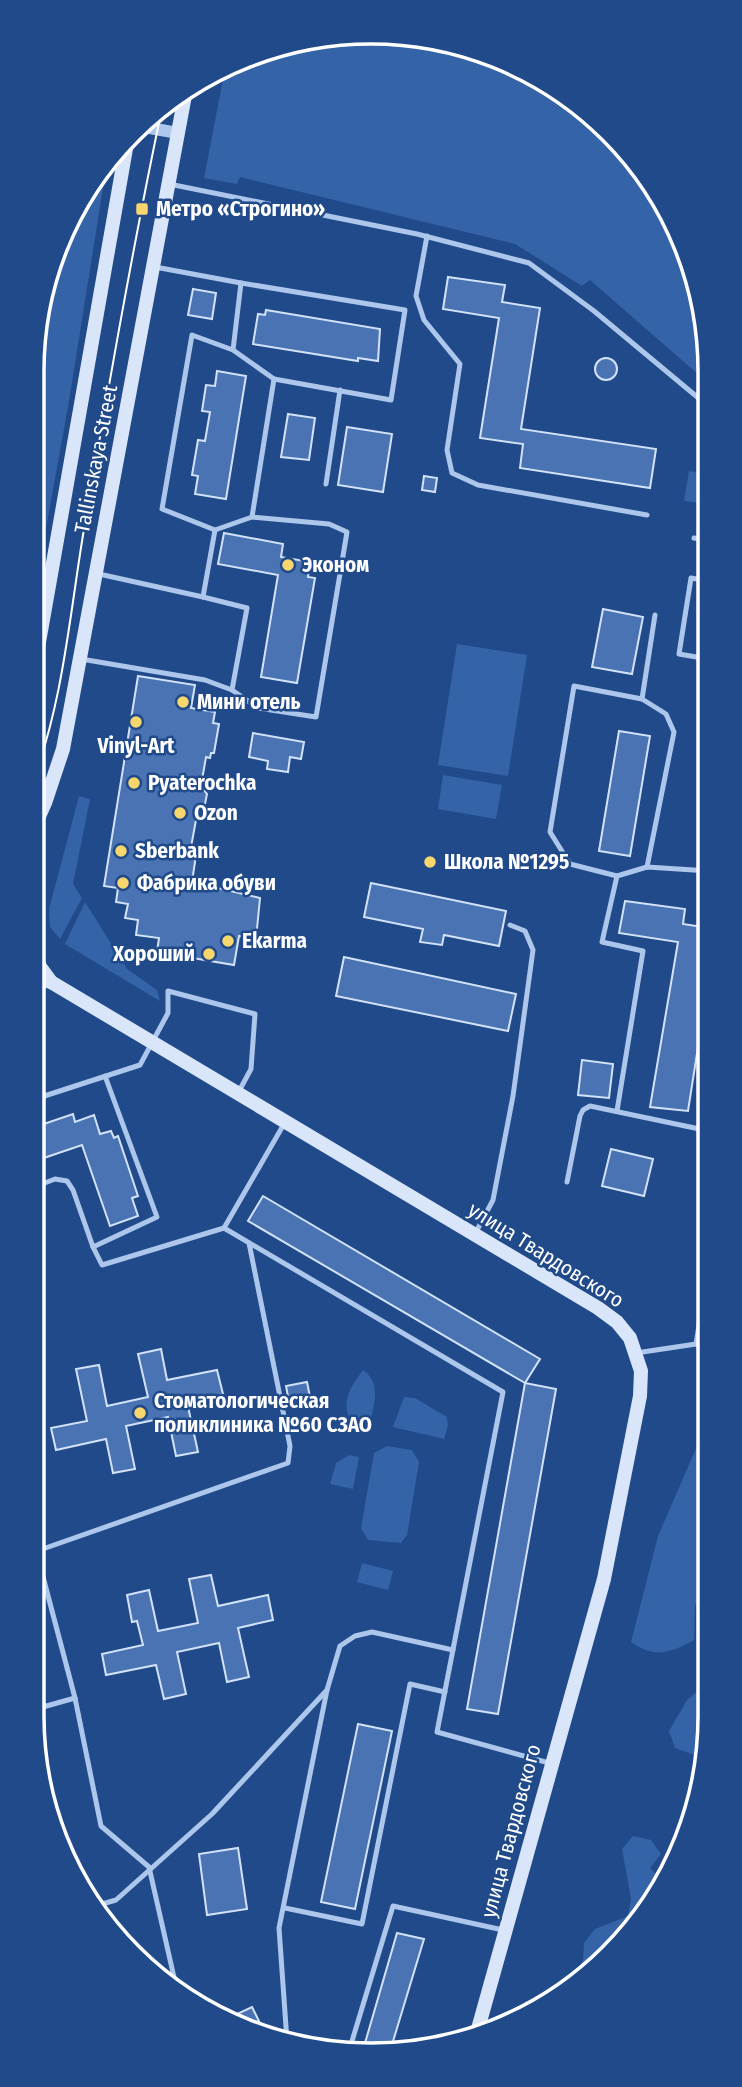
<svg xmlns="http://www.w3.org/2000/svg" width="742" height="2087" viewBox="0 0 742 2087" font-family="'Fira Sans Condensed',sans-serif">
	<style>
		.green { fill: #3463a8 }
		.building { fill: #4973b2; stroke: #d2e2f8; stroke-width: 2 }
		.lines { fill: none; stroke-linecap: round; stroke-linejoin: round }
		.service { stroke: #adc6eb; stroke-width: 5 }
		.tertiary { stroke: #adc6eb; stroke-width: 12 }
		.secondary { stroke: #d9e5f8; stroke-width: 14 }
		.tram { stroke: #fff; stroke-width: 2 }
		.poi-dot { fill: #f8d66e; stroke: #214a8a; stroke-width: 2.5 }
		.labels { text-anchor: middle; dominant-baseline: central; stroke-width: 5; stroke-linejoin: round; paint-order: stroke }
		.poi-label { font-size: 21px; font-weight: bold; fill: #fff; stroke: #214a8a; text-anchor: start }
		.street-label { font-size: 21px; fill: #fff; stroke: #214a8a }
		.rim { fill: none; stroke: #fff; stroke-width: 3.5 }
	</style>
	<rect width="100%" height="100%" fill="#214a8a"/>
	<g class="green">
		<polygon points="326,34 458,43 541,77 626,147 676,221 708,326 708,383 590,280 582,286 515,244 240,177 237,184 204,178 225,69"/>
		<polygon points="104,163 107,163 69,401 32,606 32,371 43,284"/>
		<polygon points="689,471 708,474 708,504 684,501"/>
		<polygon points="457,644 527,655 508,776 438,765"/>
		<polygon points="443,775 502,785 496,819 438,809"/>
		<polygon points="79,796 90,799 73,884 82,898 60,939 50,927 49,909"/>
		<polygon points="85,902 127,969 157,990 160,1001 65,944"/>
		<path d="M363,1370c20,14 10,37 6,58l-16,-4c-14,-21 -3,-36 10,-54z"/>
		<path d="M710,1394v196l-15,15 -1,35c-24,13 -39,19 -63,2l27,-106 40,-92z"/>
		<polygon points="404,1397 415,1398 447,1417 448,1426 444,1439 393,1427"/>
		<polygon points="387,1446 412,1450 419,1462 407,1535 401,1543 368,1540 361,1528 374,1453"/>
		<polygon points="349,1455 359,1457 353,1489 330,1484 336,1463"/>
		<polygon points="362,1563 393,1571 388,1590 357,1582"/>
		<polygon points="710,1681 710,1716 705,1759 675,1748 669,1731 687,1700"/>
		<polygon points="633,1836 651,1840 661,1854 650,1868 664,1882 653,1905 563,1995 583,1960 584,1943 595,1929 628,1916 631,1899 622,1849"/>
	</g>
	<g class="building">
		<polygon points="448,277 505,285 502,302 540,308 521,429 656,449 650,488 520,468 523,444 480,438 499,318 443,309"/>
		<polygon points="193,289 216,293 212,319 188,315"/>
		<polygon points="266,310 380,329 378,361 358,358 358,361 253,344 258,314 265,315"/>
		<circle cx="606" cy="369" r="11"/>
		<polygon points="217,371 246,376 226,499 195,494 198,476 192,475 198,440 205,441 210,412 202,411 206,385 215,386"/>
		<polygon points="288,414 315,418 309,460 281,457"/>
		<polygon points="347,427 392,434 383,492 338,485"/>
		<polygon points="424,476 437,478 435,492 422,490"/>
		<polygon points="224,533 283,544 281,557 310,562 308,577 315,578 297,683 261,677 278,575 218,564"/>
		<polygon points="603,609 643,617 632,674 592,667"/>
		<polygon points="138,676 195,685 191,708 215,712 213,723 219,724 214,753 211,753 210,758 206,757 201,786 207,794 203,814 200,814 199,820 196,820 191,847 195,848 193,855 196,855 192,882 260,898 256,939 239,936 234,965 157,952 159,938 136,935 138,920 125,918 128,904 116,902 118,888 104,886"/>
		<polygon points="619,731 650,736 630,856 599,851"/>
		<polygon points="253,733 304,742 301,759 290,757 288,772 267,769 268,761 249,757"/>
		<polygon points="371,883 506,911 499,946 444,935 442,945 420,942 423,929 364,917"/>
		<polygon points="625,901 685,909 683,924 709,928 709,977 688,1111 650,1107 678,942 619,933"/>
		<polygon points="344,957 516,994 508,1031 336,996"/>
		<polygon points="582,1060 613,1064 609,1098 578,1095"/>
		<polygon points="73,1114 75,1122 94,1115 100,1134 111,1131 114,1138 118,1136 138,1196 132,1198 138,1216 110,1226 82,1145 32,1162 32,1128"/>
		<polygon points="611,1149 653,1159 644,1196 602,1186"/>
		<polygon points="263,1196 540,1359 525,1383 248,1221"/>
		<polygon points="161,1349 167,1380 217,1370 223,1394 187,1402 198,1452 176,1456 168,1417 126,1426 135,1469 113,1473 106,1439 56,1450 51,1428 87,1421 76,1369 99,1365 107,1406 148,1397 138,1354"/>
		<polygon points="307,1382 310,1397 289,1402 286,1386"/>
		<polygon points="525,1383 556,1389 498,1714 467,1709"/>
		<polygon points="211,1575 218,1606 268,1595 273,1620 238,1628 249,1677 227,1682 219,1643 177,1652 186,1694 164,1699 156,1665 106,1675 102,1654 143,1645 137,1621 132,1622 127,1595 149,1590 158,1631 198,1623 189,1579"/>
		<polygon points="358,1724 392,1731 355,1909 321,1902"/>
		<polygon points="238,1848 247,1909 207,1915 199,1854"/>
		<polygon points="397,1933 424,1939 391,2048 363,2050"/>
		<polygon points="252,2007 259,2021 245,2028 222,2021"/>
	</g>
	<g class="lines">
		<g class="service">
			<polyline points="169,184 417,234 529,263 594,311 708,406"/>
			<polyline points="427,236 416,296 424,320 460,364 447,450 452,473 478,485 647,515"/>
			<polyline points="155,267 241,283"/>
			<polyline points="233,350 241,283 405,310 391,400 274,379"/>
			<polyline points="326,484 340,390"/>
			<polyline points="694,538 708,540"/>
			<polyline points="99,574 203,597 215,530"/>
			<polyline points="708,581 691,578 679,654 708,659"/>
			<polyline points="203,597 247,608 232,690 258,708 316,717 347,532 329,524 252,517 215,530 162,509 192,335 233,350 274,379 252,517"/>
			<polyline points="81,659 205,680 232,690"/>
			<polyline points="642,699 666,714 674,732 647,867"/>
			<polyline points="617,876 647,867 709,871"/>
			<polyline points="32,1100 140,1065 168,1013 168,991 255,1014 251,1069 238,1093"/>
			<polyline points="617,1111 643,951 602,942 617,876 570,864 550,832 574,686 642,699 655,615"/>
			<polyline points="284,1124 224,1228 503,1392 437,1732 549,1763"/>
			<polyline points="567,1182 580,1116 583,1110 590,1106 709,1131"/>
			<polyline points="32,1188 55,1179 67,1181 73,1190 93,1247 157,1217 105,1076"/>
			<polyline points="476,1232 493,1200 513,1096 533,950 525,931 510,925"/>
			<polyline points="93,1247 102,1265 224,1228"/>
			<polyline points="696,1344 710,1258"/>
			<polyline points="636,1353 696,1344 710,1347"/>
			<polyline points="32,1535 75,1698 101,1826 149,1867 176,1986"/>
			<polyline points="37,1551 288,1463 290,1446 249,1243"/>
			<polyline points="32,1710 75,1698"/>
			<polyline points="95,1906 116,1900 212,1814 327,1690"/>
			<polyline points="285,1908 362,1924 410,1684 445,1692"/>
			<polyline points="287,2041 279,1928 327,1690 340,1646 355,1636 372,1632 453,1650"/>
			<polyline points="349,2051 393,1906 503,1930"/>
		</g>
		<polyline class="tertiary" points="144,127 178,133"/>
		<g class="secondary">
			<polyline points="32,682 127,143"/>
			<polyline points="32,832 45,803 63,749 186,90"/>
			<polyline points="32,956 51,982"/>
			<polyline points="32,976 51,982 598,1308 617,1322 630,1338 641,1371 640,1396 604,1579 476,2036"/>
		</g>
		<path class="tram" d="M32,783c31,-79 38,-171 52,-254 24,-139 48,-278 77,-416"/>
	</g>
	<g class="poi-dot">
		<rect x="135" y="202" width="14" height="14" rx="3.5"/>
		<circle cx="288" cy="565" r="7"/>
		<circle cx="183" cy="702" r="7"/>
		<circle cx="136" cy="722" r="7"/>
		<circle cx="134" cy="783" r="7"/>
		<circle cx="180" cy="813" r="7"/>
		<circle cx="121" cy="851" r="7"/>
		<circle cx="430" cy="862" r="7"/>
		<circle cx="123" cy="883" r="7"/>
		<circle cx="228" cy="941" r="7"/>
		<circle cx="209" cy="954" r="7"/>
		<circle cx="140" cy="1413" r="7"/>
	</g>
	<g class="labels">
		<g class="poi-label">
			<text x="156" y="209">Метро «Строгино»</text>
			<text x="302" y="565">Эконом</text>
			<text x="197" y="702">Мини отель</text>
			<text x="136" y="746" text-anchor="middle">Vinyl-Art</text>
			<text x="148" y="783">Pyaterochka</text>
			<text x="194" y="813">Ozon</text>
			<text x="135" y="851">Sberbank</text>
			<text x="444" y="862">Школа №1295</text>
			<text x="137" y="883">Фабрика обуви</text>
			<text x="242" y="941">Ekarma</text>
			<text x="195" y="954" text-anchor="end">Хороший</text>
			<text x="154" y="1401">Стоматологическая<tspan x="154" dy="24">поликлиника №60 СЗАО</tspan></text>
		</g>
		<g class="street-label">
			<text transform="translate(96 459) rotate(-79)">Tallinskaya Street</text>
			<text transform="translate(546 1255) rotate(32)">улица Твардовского</text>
			<text transform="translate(511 1831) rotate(-75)">улица Твардовского</text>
		</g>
	</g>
	<path d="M0 0H742V2087H0ZM371 44H371A327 327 0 0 1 698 371V1716A327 327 0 0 1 371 2043H371A327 327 0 0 1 44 1716V371A327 327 0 0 1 371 44Z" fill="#214a8a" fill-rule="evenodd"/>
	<path class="rim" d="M371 44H371A327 327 0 0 1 698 371V1716A327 327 0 0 1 371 2043H371A327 327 0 0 1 44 1716V371A327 327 0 0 1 371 44Z"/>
</svg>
